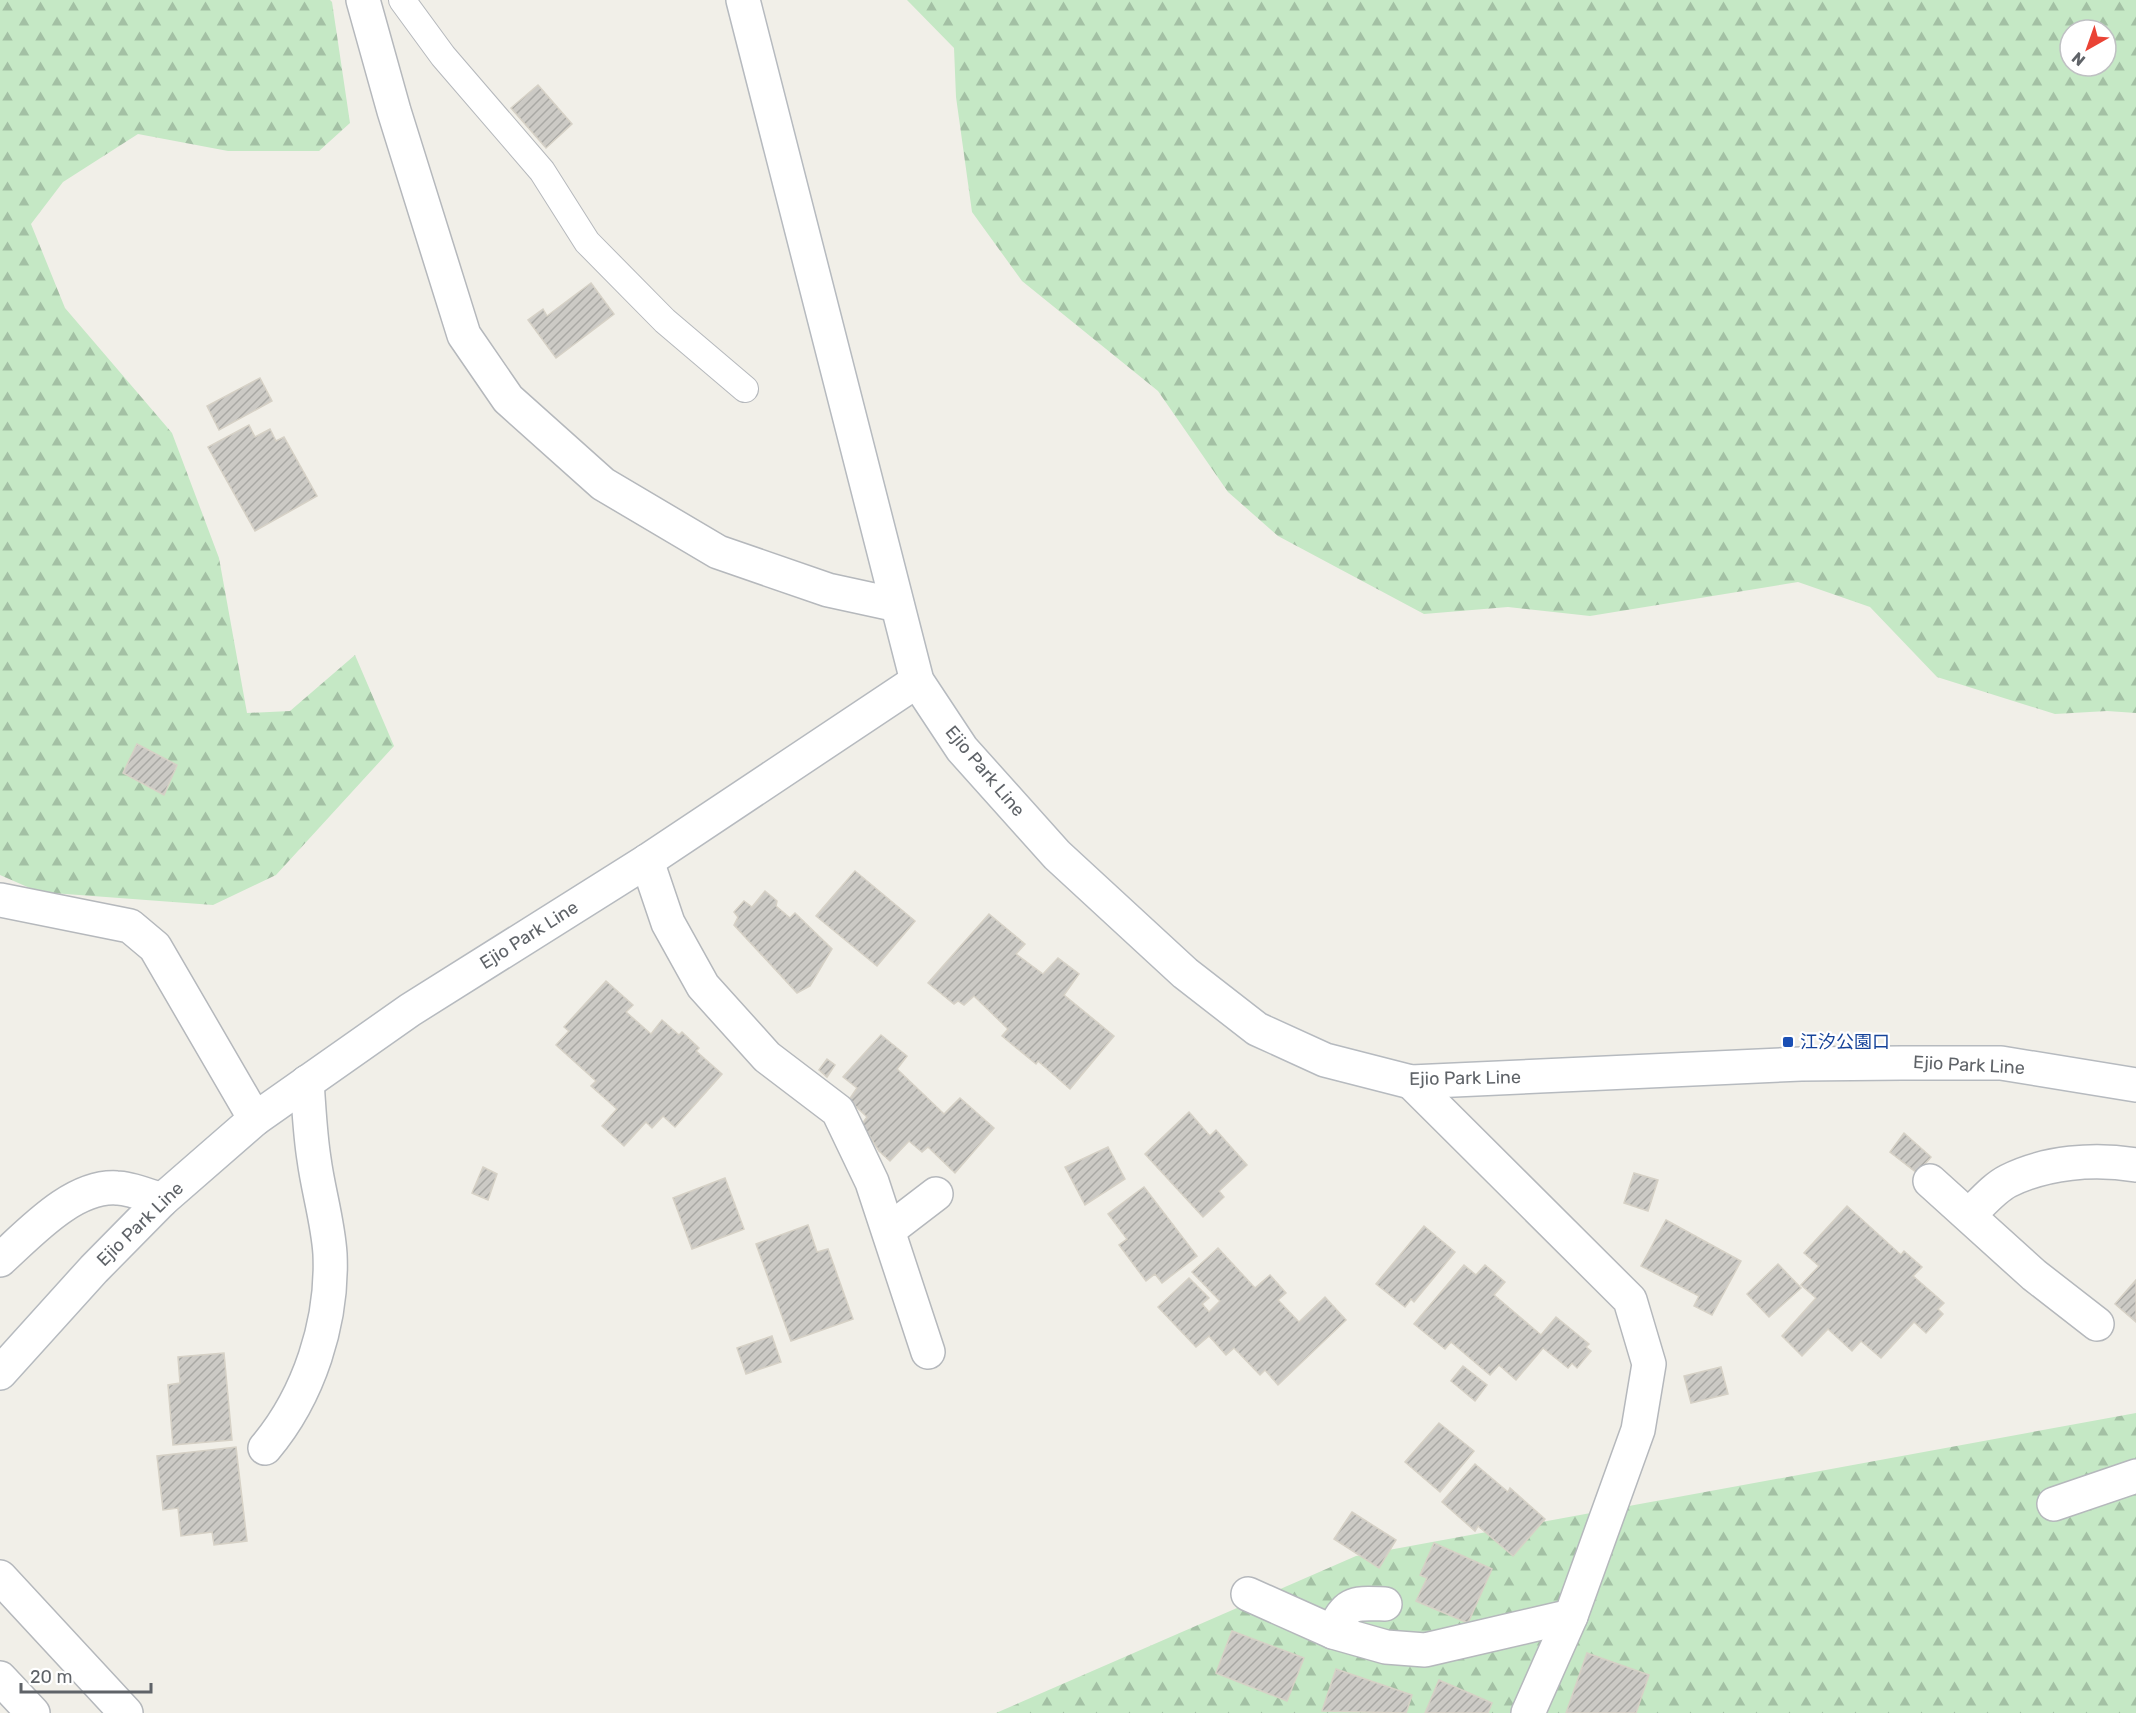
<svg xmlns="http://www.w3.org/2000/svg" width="2136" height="1713" viewBox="0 0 2136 1713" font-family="Rubik,'Noto Sans JP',sans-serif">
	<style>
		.forest { fill: url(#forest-firs); fill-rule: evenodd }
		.building { fill: url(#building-hatch); stroke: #d6d1c6; stroke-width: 1.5 }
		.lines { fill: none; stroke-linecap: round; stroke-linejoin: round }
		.lane-casing { stroke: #b5b8bc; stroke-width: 28 }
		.street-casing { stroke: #b5b8bc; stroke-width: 36 }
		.secondary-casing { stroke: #b6babf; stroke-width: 36 }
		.lane { stroke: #fff; stroke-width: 26 }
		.street { stroke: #fff; stroke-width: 33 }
		.secondary { stroke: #fff; stroke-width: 33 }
		.transit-dot { fill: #1a4fb4; stroke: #fff; stroke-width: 2 }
		.labels { text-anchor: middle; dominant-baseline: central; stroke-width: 4.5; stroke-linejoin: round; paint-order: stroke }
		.street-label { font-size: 18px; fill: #5f6368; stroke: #fff }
		.transit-label { font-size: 18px; fill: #164399; stroke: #fff; text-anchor: start }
	</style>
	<defs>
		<pattern id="forest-firs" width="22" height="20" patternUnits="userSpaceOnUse" patternTransform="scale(1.5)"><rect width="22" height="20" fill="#c5e8c5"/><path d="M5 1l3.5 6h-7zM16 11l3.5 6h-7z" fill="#a3c0a4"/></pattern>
		<pattern id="building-hatch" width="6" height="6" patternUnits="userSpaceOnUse" patternTransform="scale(1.5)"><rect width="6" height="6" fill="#cccac5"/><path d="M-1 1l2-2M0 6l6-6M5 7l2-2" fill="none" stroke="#a9a8a4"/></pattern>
	</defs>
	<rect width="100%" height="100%" fill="#f1efe8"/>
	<g class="forest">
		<polygon points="0,0 330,0 332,2 350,123 319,151 228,151 138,134 63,182 31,224 65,308 172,433 219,558 247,713 290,711 355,655 394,746 276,875 213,905 39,892 0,875"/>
		<path d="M907,0h1229v713l-29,-2 -52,3 -118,-37 -67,-70 -72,-25 -208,34 -82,-9 -84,7 -146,-78 -50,-44 -70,-101 -136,-110 -50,-69 -16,-115 -2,-49zM2070,30h36v36h-36z"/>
		<polygon points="2136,1413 2136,1713 996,1713 1356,1556"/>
	</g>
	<g class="building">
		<polygon points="538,85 572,124 546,148 511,108"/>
		<polygon points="591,283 614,314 556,358 528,320 543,309 547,316"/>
		<polygon points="260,378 272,401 219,430 207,406"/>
		<polygon points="249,425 255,437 270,429 276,441 284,437 317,496 255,531 208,447"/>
		<polygon points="137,744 177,765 164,795 123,773"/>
		<polygon points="855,871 915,921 877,966 816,916"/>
		<polygon points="765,891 777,901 776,906 790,918 795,913 832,949 810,986 797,993 734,925 738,917 734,912 744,901 752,907"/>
		<polygon points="989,914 1025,944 1016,954 1043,974 1058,958 1079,974 1064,995 1114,1036 1070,1089 1038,1061 1036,1064 1002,1036 1008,1029 974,996 964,1005 958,1001 954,1004 928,983"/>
		<polygon points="606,981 633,1005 626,1012 651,1034 662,1020 679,1035 682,1032 699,1048 696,1051 722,1074 675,1127 663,1116 652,1128 646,1122 624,1146 602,1126 617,1109 591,1086 596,1081 556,1045 569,1031 564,1027"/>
		<polygon points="881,1035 907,1056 897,1069 944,1114 960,1098 994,1128 955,1173 928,1147 922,1152 909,1141 890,1161 879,1151 862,1124 867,1117 849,1100 857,1088 843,1077"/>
		<polygon points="827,1059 835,1065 827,1077 819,1070"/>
		<polygon points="1189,1112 1210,1136 1216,1130 1247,1165 1219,1191 1224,1197 1203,1217 1145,1154"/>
		<polygon points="1904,1133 1931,1157 1917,1173 1890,1152"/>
		<polygon points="1108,1147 1125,1179 1085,1205 1065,1167"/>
		<polygon points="483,1167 497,1174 488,1200 472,1193"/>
		<polygon points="1634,1173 1658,1180 1648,1211 1624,1203"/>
		<polygon points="725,1178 744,1229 692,1249 673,1198"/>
		<polygon points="1144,1187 1197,1256 1162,1283 1155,1274 1146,1281 1119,1245 1127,1239 1108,1214"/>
		<polygon points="1847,1206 1901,1255 1904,1251 1922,1267 1913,1276 1944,1303 1938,1309 1943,1314 1926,1333 1914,1322 1881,1358 1861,1341 1852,1351 1828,1329 1802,1356 1782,1336 1816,1298 1801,1285 1819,1266 1804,1253"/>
		<polygon points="1666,1220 1741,1261 1712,1315 1694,1306 1699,1296 1641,1266"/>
		<polygon points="808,1225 817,1252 828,1249 853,1319 791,1341 756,1244"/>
		<polygon points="1424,1226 1455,1252 1414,1302 1411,1299 1405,1307 1376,1284"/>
		<polygon points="1218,1248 1255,1288 1270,1275 1286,1293 1278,1300 1299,1322 1325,1297 1346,1320 1278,1385 1265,1370 1260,1375 1234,1348 1226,1355 1209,1336 1196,1347 1158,1307 1189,1278 1209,1298 1202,1304 1209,1312 1220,1301 1192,1272"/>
		<polygon points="1778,1264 1801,1288 1769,1317 1747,1294"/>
		<polygon points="1464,1265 1476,1275 1485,1265 1505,1282 1494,1295 1541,1335 1556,1317 1589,1344 1586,1347 1591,1351 1577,1368 1572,1363 1568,1368 1543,1348 1516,1380 1499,1365 1490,1375 1451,1342 1445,1349 1414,1324"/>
		<polygon points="2136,1280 2136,1322 2115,1304"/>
		<polygon points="772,1336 781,1362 746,1374 737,1348"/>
		<polygon points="224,1353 232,1440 173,1445 168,1385 180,1383 178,1357"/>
		<polygon points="1463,1366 1487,1385 1475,1401 1451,1381"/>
		<polygon points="1721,1367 1728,1394 1691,1403 1684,1376"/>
		<polygon points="1439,1423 1474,1451 1440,1492 1405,1462"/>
		<polygon points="236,1447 247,1541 214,1545 212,1532 181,1536 178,1508 163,1510 157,1456"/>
		<polygon points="1475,1464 1508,1492 1510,1488 1545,1519 1513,1556 1478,1526 1475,1531 1442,1502"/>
		<polygon points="1352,1512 1396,1540 1379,1568 1334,1539"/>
		<polygon points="1434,1543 1492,1569 1468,1623 1416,1601 1427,1578 1420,1575"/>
		<polygon points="1232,1631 1304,1658 1287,1701 1216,1673"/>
		<polygon points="1587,1653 1649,1675 1636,1713 1566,1713"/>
		<polygon points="1336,1669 1412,1695 1406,1713 1322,1711"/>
		<polygon points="1439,1680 1492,1703 1488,1713 1425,1713"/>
	</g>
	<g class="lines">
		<g class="lane-casing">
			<polyline id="lane" points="402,0 443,56 542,171 587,242 665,321 745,389"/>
		</g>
		<g class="street-casing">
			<g id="street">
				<polyline points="363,0 394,111 464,335 508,399 603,484 718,552 828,590 897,605"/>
				<polyline points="647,861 668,923 703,986 767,1057 838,1111 872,1182 928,1352"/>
				<polyline points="0,900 130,926 155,947 255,1119"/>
				<polyline points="1411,1082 1630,1300 1649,1364 1638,1430 1571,1616 1528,1713"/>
				<polyline points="1930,1181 2034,1275 2097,1324"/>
				<path d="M1969,1215c12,-11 25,-27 39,-34 38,-19 86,-23 128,-16"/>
				<polyline points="889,1230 936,1194"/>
				<path d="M0,1260c30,-27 73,-75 117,-72 14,0 31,8 45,12"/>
				<path d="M265,1448c44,-52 68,-126 65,-194 -2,-32 -12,-64 -16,-95 -4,-25 -5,-51 -7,-77"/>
				<polyline points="2054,1504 2136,1476"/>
				<polyline points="0,1577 126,1713"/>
				<polyline points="1248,1594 1333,1632 1386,1647 1425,1650 1571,1616"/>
				<path d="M1333,1632c14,-31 20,-29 52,-28"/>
				<polyline points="0,1678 33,1713"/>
			</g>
		</g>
		<g class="secondary-casing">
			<g id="secondary">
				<polyline points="743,0 917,681 962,749 1057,855 1185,973 1257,1029 1325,1060 1411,1082 1801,1064 1902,1063 2001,1063 2136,1085"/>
				<polyline points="0,1373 94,1269 162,1200 255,1119 410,1010 647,861 917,681"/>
			</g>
		</g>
		<use href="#lane" class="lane"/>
		<use href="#street" class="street"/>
		<use href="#secondary" class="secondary"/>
	</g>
	<rect class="transit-dot" x="1782" y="1036" width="12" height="12" rx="3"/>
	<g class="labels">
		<g class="street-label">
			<text transform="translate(985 771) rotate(50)">Ejio Park Line</text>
			<text transform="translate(529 935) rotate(-32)">Ejio Park Line</text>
			<text transform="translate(1969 1065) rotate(3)">Ejio Park Line</text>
			<text transform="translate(1465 1078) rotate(-1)">Ejio Park Line</text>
			<text transform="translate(140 1224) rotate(-44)">Ejio Park Line</text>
		</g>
		<g class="transit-label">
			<text x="1800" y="1042">江汐公園口</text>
		</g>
	</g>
	<g transform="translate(2088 48) rotate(220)"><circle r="28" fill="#ffffff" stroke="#bfc1c3" stroke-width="1.5"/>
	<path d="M0-4.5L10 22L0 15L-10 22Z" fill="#ea4335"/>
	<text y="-9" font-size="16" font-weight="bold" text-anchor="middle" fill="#5f6368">N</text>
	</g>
	<path d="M21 1683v9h130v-9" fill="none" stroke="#5f6368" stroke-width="3"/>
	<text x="30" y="1683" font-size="18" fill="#5f6368" stroke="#ffffff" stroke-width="4.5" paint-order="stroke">20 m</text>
</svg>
